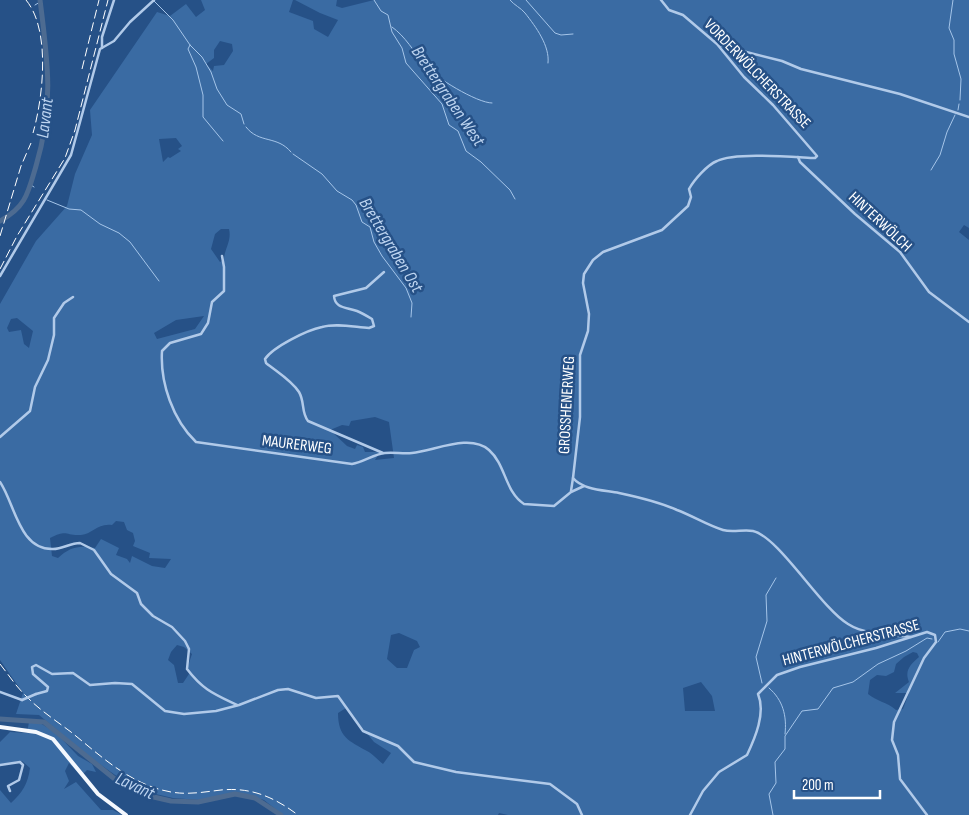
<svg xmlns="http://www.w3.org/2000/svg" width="969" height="815" viewBox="0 0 969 815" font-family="'Sofia Sans Condensed',sans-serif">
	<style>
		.green { fill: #3a6ba3; fill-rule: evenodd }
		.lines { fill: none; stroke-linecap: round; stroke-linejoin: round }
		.stream { stroke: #a5c5e9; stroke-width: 1 }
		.river { stroke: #4d6b91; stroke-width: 5 }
		.street { stroke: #b1cae9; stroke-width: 2.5 }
		.primary { stroke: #f4f8fe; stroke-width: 4 }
		.rail { stroke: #fff; stroke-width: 1; stroke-dasharray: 9 4; stroke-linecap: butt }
		.street-bridge { stroke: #b1cae9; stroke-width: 2.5 }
		.labels { text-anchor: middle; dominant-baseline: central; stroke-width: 5; stroke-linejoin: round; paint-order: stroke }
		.street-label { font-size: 16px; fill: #fff; stroke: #265187 }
		.water-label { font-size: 18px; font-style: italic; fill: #bdd4f0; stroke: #265187 }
	</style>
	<rect width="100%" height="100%" fill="#265187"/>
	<g class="green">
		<path d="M201,0h92l-4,12 24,9 1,8 14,8 10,-17 -18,-7 -25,-13h42l-1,6 6,2 32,-8h595v228l-5,-3 -5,7 10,8v575h-461l-9,-2 -1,2h-215l-19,-15 -28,-8 -37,8 -26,-2 -26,-6 -29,-15 -27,-19 -52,-43 -23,-1 7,-21 -23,-33v-356l36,-63 31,-35 8,-32 17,-39 -2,-25 67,-98 13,4 16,-12 10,13 9,-7zM220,41l12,3 1,7 -9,14 -10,1 -1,5 -7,-7 8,-6v-8zM176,138l6,8 -4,3 3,2 -11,7 -2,-1 -5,5 -4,-23zM221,229h8c3,12 -5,20 -5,31l-4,2 -9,-13 4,-15zM204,316l-9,13 -38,10 -3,-6 22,-13zM17,318l16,13 -4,17 -5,-4 -3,-14 -12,2 -2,-4 4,-9zM375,417l14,5 5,36 -19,2 5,-8h-15l-2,-5 -6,-2 -2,4 -8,-3 -17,-16 12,-5 7,1 2,-5zM116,521l8,1 3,8 6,3 2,8 -2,5 17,7 -1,5 22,1 -6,9 -13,-2 -20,-10 -2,7 -3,-4 -11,-4 3,-7 -18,-9 -6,9c-16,-3 -25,-1 -37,10l-6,-2 -2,-18c18,-9 15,-2 31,-3 12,-1 16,-12 31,-10zM399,633l18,8 3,6 -6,3 -7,18h-10l-10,-9 4,-24zM177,645l7,2 8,7 -4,12 1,8 -6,9h-5l-4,-18 -6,-5 3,-8zM913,652l4,1 2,4c-8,7 -15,13 -10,25l-14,11h14l-6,16 -7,1c-9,-8 -20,-9 -28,-16l2,-14 7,-5 9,1 8,-4 2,-8 8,-7zM701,682l11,14 3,15h-30l-2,-23zM346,708l28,34 17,11 -8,11c-5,-4 -10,-10 -16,-13 -18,-10 -29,-14 -29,-38z"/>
		<path d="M29,722l11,1 16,10 22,23 14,8 4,8 -9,-2 -6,6 -12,-13 -4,8 4,10 -5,8 12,-7 25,28h12l9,5h-122v-25l11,13c11,-10 17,-19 19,-35l-8,-7 -22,3v-22l10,-10 17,1z"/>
	</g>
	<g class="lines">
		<g class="stream">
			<polyline points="374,0 381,11 388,15 392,32 402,48 406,63 442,104 449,125 458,131 466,151 481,162 510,190 515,199"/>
			<path d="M510,0c4,5 11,8 15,13 11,14 25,33 23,50"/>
			<polyline points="526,0 555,33 561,35 573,34"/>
			<polyline points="953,0 949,28 954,40 954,54 961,79 960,100"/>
			<polyline points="154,1 173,20 190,45 202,57 211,72 217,89 227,105 241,114 244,124"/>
			<polyline points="35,5 40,2"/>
			<path d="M392,27c13,9 22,25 33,38 9,12 52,38 67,38"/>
			<polyline points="190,45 188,49 196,67 203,95 203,117 223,141"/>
			<polyline points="958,110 959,104"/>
			<path d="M246,127c13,17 31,8 45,25"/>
			<polyline points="293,154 322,174 337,191 352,200 356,205 362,222 370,227 374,242 382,256 406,288 412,303 411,317"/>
			<polyline points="931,170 940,155 947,132 955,115"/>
			<polyline points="31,185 34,187"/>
			<polyline points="47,200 69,209 81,210 100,224 119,233 130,242 159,281"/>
			<polyline points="938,642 945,632 960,629 969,631"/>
			<polyline points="762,683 756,657 767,621 766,595 776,578"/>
			<path d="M769,688c14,12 18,28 16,46"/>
			<polyline points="773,815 769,794 776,783 775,762 785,749 785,736 802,711 818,709 833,688 853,682 878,664 906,651 927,638 932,639"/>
		</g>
		<g class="river">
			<path d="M0,221c26,-14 28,-28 36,-55 18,-61 12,-104 4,-166"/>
			<polyline points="0,719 44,722 116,780 145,795 171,801 198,802 235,794 255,798 281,815"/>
		</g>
		<g class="street">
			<path d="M661,0l8,10 14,5 34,29 27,33 29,28 44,51 -2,2c-22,-1 -80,-6 -98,3 -10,4 -23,19 -28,28l2,8 -3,9 -26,24 -59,22 -10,8 -9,14 -1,9 6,31 -1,17 -8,24v62l-7,61c10,12 31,12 46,15 19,4 40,9 58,17 16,6 30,15 46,20 10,3 20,-1 30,1 26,6 67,76 95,93 17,11 43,11 63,13"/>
			<polyline points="719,45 782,61 801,69 900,94 969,117"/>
			<polyline points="102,48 102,37 114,0"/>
			<polyline points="798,157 800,162 855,214 900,252 929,292 969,322"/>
			<path d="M222,256l2,11v24l-12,11 -4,21 -7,11 -31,9 -8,8c-2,32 11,69 34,91l156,22c12,-2 22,-10 33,-11 9,-1 18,1 27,0 22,-2 58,-20 77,-3 17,15 16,42 35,54l30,2 17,-14 13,-6"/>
			<polyline points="0,276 71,155 100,49 114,41 130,22 154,0"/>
			<polyline points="0,437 30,411 35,387 48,360 54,335 54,318 64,303 73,297"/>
			<path d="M383,453l-75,-32c-7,-9 -3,-19 -9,-29 -8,-12 -22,-20 -33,-29l-1,-4c8,-12 42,-29 57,-32 14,-4 32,0 47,1l5,-2 -2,-7c-5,-3 -10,-6 -15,-8 -10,-4 -22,-2 -23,-15l32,-8 18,-16"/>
			<path d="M0,482c15,22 19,68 53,67 10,0 17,-6 27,-6l14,7 17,24 26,19 4,11 12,12 19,11 13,14 4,8 -2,20c16,21 27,25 50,36"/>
			<polyline points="571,491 573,478"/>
			<polyline points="0,692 22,700"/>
			<polyline points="36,694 47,691 48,687 33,674 32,667 36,665 52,674 73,673 90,685 115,683 132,684 165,711 184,714 216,711 239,705 278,690 288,689 316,698 338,696 363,731 398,746 414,762 456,772 550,784 577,804 582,815"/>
			<polyline points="0,765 20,762 23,765 19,780 8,786 10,791"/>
			<path d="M690,815l13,-24 16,-19 28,-17c8,-17 19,-42 11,-61l19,-19 23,-8 76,-19 51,-16 8,3 1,7 -12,16 -30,64 -2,18 6,15 2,24 27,36"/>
		</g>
		<polyline class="primary" points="0,727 36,732 53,739 98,794 126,815"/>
		<g class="rail">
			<path d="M26,0c25,30 17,98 7,133"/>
			<polyline points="82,69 99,0"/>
			<polyline points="0,236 21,166 31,143"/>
			<polyline points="0,269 17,236 65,158 75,130 108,0"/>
			<path d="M0,664c8,10 15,21 24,30 14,15 31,26 47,38 31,25 60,53 100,60 17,3 33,0 50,-2 30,-3 53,7 77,25"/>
		</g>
		<polyline class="street-bridge" points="22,700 36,694"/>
	</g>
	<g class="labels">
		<g class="street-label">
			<text transform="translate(757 74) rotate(46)">VORDERWÖLCHERSTRASSE</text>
			<text transform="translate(880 222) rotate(43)">HINTERWÖLCH</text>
			<text transform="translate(567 405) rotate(-87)">GROSSHENERWEG</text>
			<text transform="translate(297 445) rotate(7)">MAURERWEG</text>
			<text transform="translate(851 643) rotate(-15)">HINTERWÖLCHERSTRASSE</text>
		</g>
		<g class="water-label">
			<text transform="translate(448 96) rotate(56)">Brettergraben West</text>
			<text transform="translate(45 118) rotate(-83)">Lavant</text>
			<text transform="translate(391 245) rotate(59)">Brettergraben Ost</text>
			<text transform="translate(135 786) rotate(25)">Lavant</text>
		</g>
	</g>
	<path d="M794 790v8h86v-8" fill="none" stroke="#ffffff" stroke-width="2.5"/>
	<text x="802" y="790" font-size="15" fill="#ffffff" stroke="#265187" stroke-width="4" paint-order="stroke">200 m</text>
</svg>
